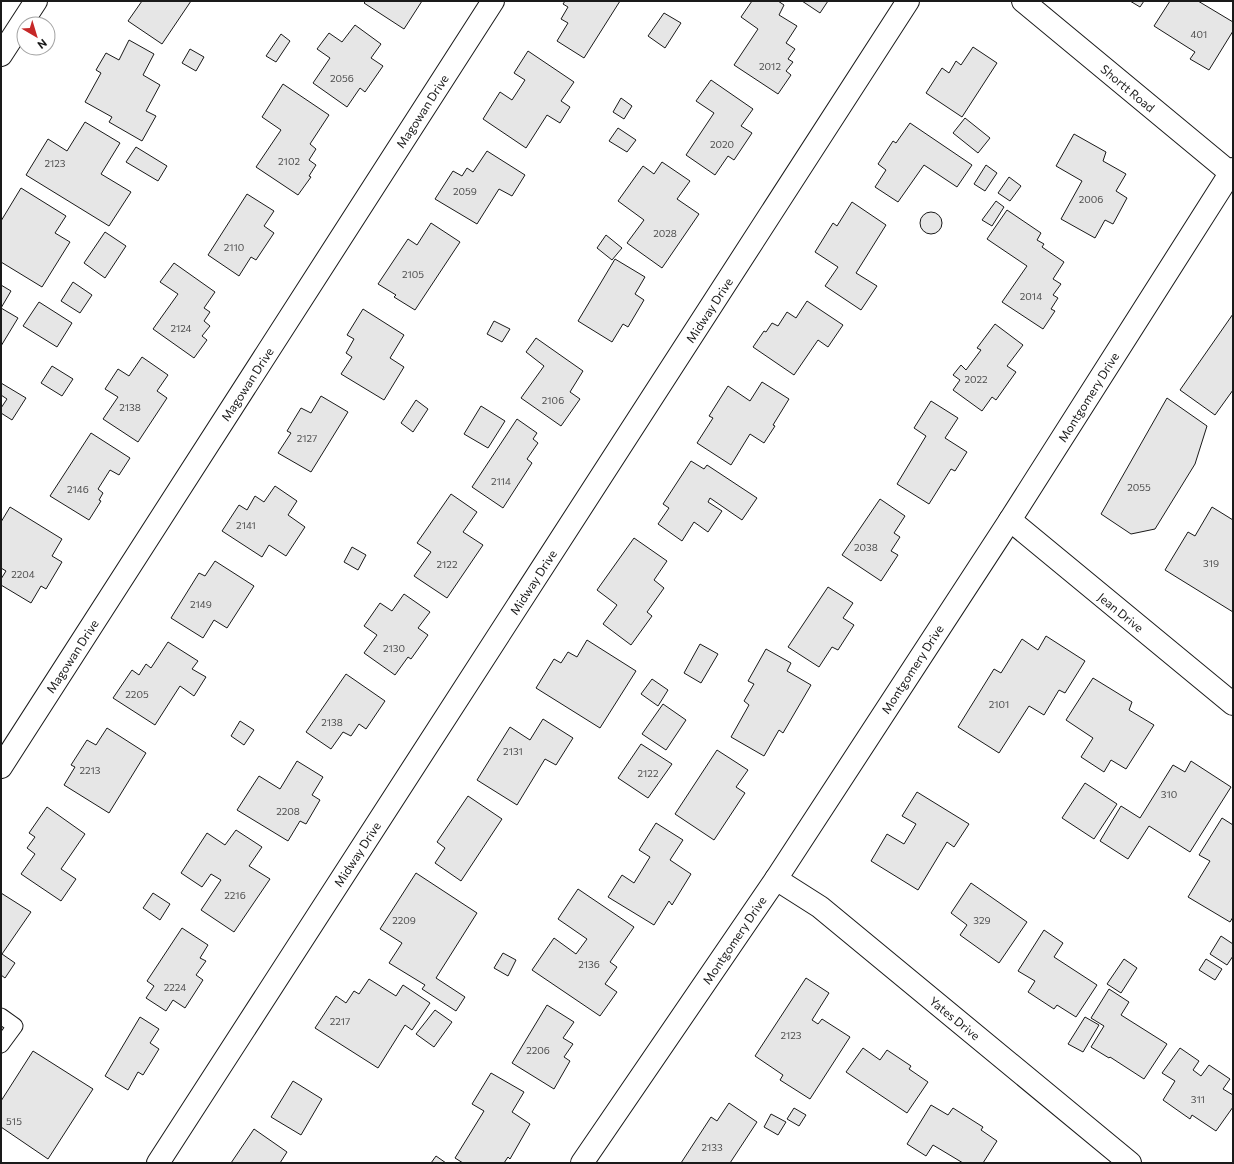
<svg xmlns="http://www.w3.org/2000/svg" width="1234" height="1164" viewBox="0 0 1234 1164" font-family="Commissioner,sans-serif">
	<style>
		.building { fill: #e6e6e6; stroke: #1a1a1a }
		.lines { fill: none; stroke-linecap: round; stroke-linejoin: round }
		.service-casing { stroke: #1a1a1a; stroke-width: 17 }
		.minor-casing { stroke: #1a1a1a; stroke-width: 24 }
		.tertiary-casing { stroke: #1a1a1a; stroke-width: 24 }
		.secondary-casing { stroke: #1a1a1a; stroke-width: 24 }
		.service { stroke: #fff; stroke-width: 15 }
		.minor { stroke: #fff; stroke-width: 22 }
		.tertiary { stroke: #fff; stroke-width: 22 }
		.secondary { stroke: #fff; stroke-width: 22 }
		.labels { text-anchor: middle; dominant-baseline: central; stroke-width: 3; stroke-linejoin: round; paint-order: stroke }
		.number-label { font-size: 10px; fill: #4d4d4d }
		.street-label { font-size: 12px; fill: #1a1a1a; stroke: #fff }
	</style>
	<rect width="100%" height="100%" fill="#fff"/>
	<g class="building">
		<polygon points="142,1 191,1 162,44 128,21"/>
		<polygon points="366,1 422,1 404,29 364,3"/>
		<polygon points="565,1 620,1 584,58 557,41 568,23 561,19 568,7 563,4"/>
		<polygon points="752,1 778,1 784,5 779,15 797,26 786,43 795,49 788,59 793,62 786,71 791,75 778,94 734,65 758,29 741,17"/>
		<polygon points="802,1 828,1 820,13"/>
		<polygon points="1130,1 1144,1 1140,7"/>
		<polygon points="1170,1 1198,1 1233,22 1233,31 1209,70 1190,59 1195,52 1154,26"/>
		<polygon points="664,13 681,23 665,48 648,36"/>
		<polygon points="355,25 381,44 371,58 383,66 365,92 360,88 347,107 313,83 330,58 317,49 329,33 342,42"/>
		<polygon points="281,34 290,41 276,62 266,56"/>
		<polygon points="129,40 154,54 143,75 160,85 146,111 156,116 142,141 109,122 112,117 85,102 101,73 96,70 106,53 119,60"/>
		<polygon points="973,47 997,63 962,117 926,93 942,68 949,73 956,61 961,65"/>
		<polygon points="190,49 204,57 196,71 182,63"/>
		<polygon points="528,51 574,82 561,101 570,107 560,123 547,115 526,148 483,119 500,92 512,100 525,80 514,73"/>
		<polygon points="711,80 753,109 741,126 752,133 734,160 728,156 715,175 686,155 714,113 696,101"/>
		<polygon points="283,84 329,115 310,144 316,149 309,160 316,165 309,176 311,177 298,195 256,167 281,130 262,117"/>
		<polygon points="621,98 632,106 624,119 613,112"/>
		<polygon points="965,118 990,138 978,153 953,133"/>
		<polygon points="85,122 120,143 101,174 131,192 109,226 26,175 48,139 67,151"/>
		<polygon points="910,123 972,165 957,187 924,165 898,202 875,187 886,170 878,164 893,141 896,143"/>
		<polygon points="618,128 636,140 627,152 609,141"/>
		<polygon points="1074,134 1106,152 1103,161 1126,174 1116,191 1127,198 1113,224 1105,220 1095,238 1061,219 1082,181 1056,166"/>
		<polygon points="136,147 167,166 158,181 126,162"/>
		<polygon points="487,151 525,175 512,196 499,189 477,224 435,199 453,171 462,176 467,168 473,172"/>
		<polygon points="662,162 690,181 677,199 699,214 662,268 627,243 644,220 618,201 643,166 654,174"/>
		<polygon points="986,165 997,173 985,191 974,184"/>
		<polygon points="1009,177 1021,186 1010,201 998,193"/>
		<polygon points="21,188 66,216 55,233 70,242 42,287 1,262 1,221"/>
		<polygon points="247,194 274,211 264,226 274,233 256,260 251,257 239,276 208,255"/>
		<polygon points="996,201 1004,207 992,226 982,220"/>
		<polygon points="852,202 886,225 856,273 877,286 861,310 825,286 838,267 815,252 833,223 837,226"/>
		<polygon points="1007,210 1041,233 1037,240 1044,244 1042,247 1064,262 1053,279 1061,284 1053,295 1058,298 1051,309 1055,311 1043,329 1002,302 1027,266 987,239"/>
		<circle cx="931" cy="223" r="11"/>
		<polygon points="431,223 460,242 415,310 394,297 396,295 378,284 408,239 417,245"/>
		<polygon points="105,232 126,246 105,278 84,263"/>
		<polygon points="606,235 622,248 612,260 597,248"/>
		<polygon points="615,259 645,277 635,294 644,300 628,327 623,324 612,342 578,321"/>
		<polygon points="174,263 215,292 204,308 210,312 204,321 210,326 202,336 207,340 194,358 153,329 178,294 160,282"/>
		<polygon points="73,282 92,295 80,313 61,301"/>
		<polygon points="1,285 11,291 1,308 18,318 1,346"/>
		<polygon points="807,301 843,325 828,347 818,340 794,375 753,347 764,331 766,332 772,323 778,326 787,312 796,318"/>
		<polygon points="39,302 72,323 57,347 23,326"/>
		<polygon points="363,309 404,335 390,358 404,367 384,400 341,374 352,357 346,353 354,339 347,335"/>
		<polygon points="1233,314 1233,390 1215,415 1180,390"/>
		<polygon points="494,321 510,329 502,342 487,334"/>
		<polygon points="995,324 1023,345 1007,366 1016,372 996,400 992,397 982,411 953,390 960,380 953,375 961,365 966,370 981,350 977,348"/>
		<polygon points="536,338 583,371 570,392 580,399 561,426 521,398 544,366 526,352"/>
		<polygon points="142,357 168,375 157,391 167,398 138,442 103,419 118,397 105,389 118,369 129,376"/>
		<polygon points="52,366 73,379 62,396 41,383"/>
		<polygon points="762,382 789,399 773,425 775,426 764,443 750,434 731,465 697,443 713,418 709,416 728,386 750,401"/>
		<polygon points="1,383 26,398 12,420 1,413 1,408 7,399 1,395"/>
		<polygon points="321,396 348,412 311,472 278,453 291,433 287,431 301,408 311,413"/>
		<polygon points="1167,398 1207,426 1195,464 1155,529 1131,534 1101,514"/>
		<polygon points="416,400 428,409 413,432 401,423"/>
		<polygon points="931,401 958,418 945,438 967,452 955,471 951,469 929,504 897,484 926,436 914,428"/>
		<polygon points="481,406 505,421 488,448 464,434"/>
		<polygon points="517,419 537,433 533,439 538,443 527,459 532,463 503,508 472,487"/>
		<polygon points="91,433 130,458 119,475 110,470 98,489 103,493 99,500 101,501 89,520 50,496"/>
		<polygon points="691,461 704,469 707,465 757,498 742,520 710,498 708,502 722,511 708,532 694,522 682,541 658,524 669,508 663,504"/>
		<polygon points="275,486 297,501 288,515 305,527 286,556 269,545 262,557 222,531 239,505 247,510 255,496 264,502"/>
		<polygon points="451,494 477,512 463,532 483,545 447,598 414,576 431,552 417,543"/>
		<polygon points="880,499 905,516 894,533 900,537 891,551 898,555 881,581 842,555"/>
		<polygon points="10,507 62,539 52,556 62,562 46,589 41,586 31,603 1,585 1,579 6,571 1,568 1,522"/>
		<polygon points="1212,507 1233,520 1233,612 1165,570 1188,532 1195,536"/>
		<polygon points="634,538 667,561 654,580 664,588 647,612 652,616 631,645 603,624 617,605 597,590"/>
		<polygon points="352,547 366,555 358,570 344,562"/>
		<polygon points="215,561 254,586 227,628 214,620 203,638 171,618 199,573 205,576"/>
		<polygon points="828,587 853,603 843,618 854,625 838,650 832,647 819,667 788,647"/>
		<polygon points="404,594 430,612 418,628 428,635 411,659 408,657 395,675 364,653 377,635 364,626 380,603 392,611"/>
		<polygon points="1046,636 1085,661 1065,693 1059,690 1044,715 1029,706 999,753 958,727 994,669 1001,673 1022,639 1038,650"/>
		<polygon points="587,640 636,671 600,728 536,688 554,659 561,663 568,652 577,657"/>
		<polygon points="168,642 198,661 192,669 206,677 194,696 180,686 155,725 113,698 132,670 139,675 146,664 151,668"/>
		<polygon points="700,644 718,654 701,683 684,673"/>
		<polygon points="766,649 791,663 787,671 811,685 783,733 779,730 764,756 731,737 749,705 744,701 754,684 748,681"/>
		<polygon points="346,674 385,701 366,729 359,724 351,736 343,732 331,749 306,732"/>
		<polygon points="1093,678 1132,702 1129,710 1154,725 1126,769 1111,760 1104,772 1081,757 1093,738 1066,720"/>
		<polygon points="652,679 668,690 658,706 641,694"/>
		<polygon points="663,704 686,720 666,750 642,734"/>
		<polygon points="543,719 573,738 556,765 545,759 517,805 477,780 510,727 530,740"/>
		<polygon points="240,721 254,730 244,745 231,736"/>
		<polygon points="107,728 146,753 109,813 64,785 75,767 71,765 87,740 96,745"/>
		<polygon points="641,744 672,764 648,798 618,778"/>
		<polygon points="717,750 748,770 736,787 745,793 714,840 675,814"/>
		<polygon points="297,761 323,777 312,795 320,800 306,824 300,821 288,841 237,810 259,776 280,789"/>
		<polygon points="1191,761 1231,787 1190,852 1149,826 1128,859 1100,841 1121,806 1140,818 1173,765 1185,772"/>
		<polygon points="1085,783 1117,804 1094,839 1062,818"/>
		<polygon points="917,792 969,824 954,847 947,842 918,890 871,861 887,834 904,844 916,824 902,816"/>
		<polygon points="468,796 502,819 461,881 435,863 445,848 437,842"/>
		<polygon points="47,807 85,834 61,869 76,879 61,901 21,874 35,854 27,848 35,837 29,833"/>
		<polygon points="1222,818 1233,825 1233,917 1230,922 1188,897 1210,861 1199,855"/>
		<polygon points="656,823 683,840 670,860 691,874 672,905 669,901 654,925 608,897 622,875 634,883 650,857 639,850"/>
		<polygon points="236,830 262,847 249,866 270,879 234,932 201,910 221,880 211,874 202,887 181,873 207,833 225,845"/>
		<polygon points="416,873 477,913 436,978 465,997 456,1011 422,989 425,985 389,963 402,943 380,929"/>
		<polygon points="971,883 1027,922 999,963 960,935 967,925 951,913"/>
		<polygon points="578,889 634,927 610,962 617,967 605,984 617,992 600,1016 532,970 554,938 576,954 587,939 558,919"/>
		<polygon points="1,893 31,912 2,954 15,963 5,978 1,975"/>
		<polygon points="153,893 170,904 160,920 143,908"/>
		<polygon points="182,928 208,945 200,958 206,961 196,975 203,980 185,1008 173,1000 166,1011 146,998 154,986 147,981"/>
		<polygon points="1044,930 1063,943 1054,957 1097,985 1076,1017 1057,1005 1054,1009 1028,992 1035,981 1018,971"/>
		<polygon points="1221,936 1233,944 1233,956 1227,965 1210,954"/>
		<polygon points="503,953 516,960 508,976 494,968"/>
		<polygon points="1124,959 1137,968 1121,993 1107,984"/>
		<polygon points="1206,959 1222,969 1215,980 1199,970"/>
		<polygon points="806,978 829,993 812,1020 818,1024 822,1019 850,1037 810,1099 780,1080 783,1075 755,1056"/>
		<polygon points="369,979 396,996 403,985 430,1003 412,1030 405,1025 378,1068 315,1028 336,996 346,1003 354,991 359,994"/>
		<polygon points="1109,989 1129,1002 1121,1015 1167,1044 1144,1079 1110,1057 1109,1058 1091,1047 1104,1026 1091,1018"/>
		<polygon points="547,1005 574,1022 563,1038 573,1044 564,1057 570,1061 554,1089 512,1063"/>
		<polygon points="435,1010 452,1022 434,1047 416,1034"/>
		<polygon points="140,1017 159,1029 150,1043 159,1049 143,1075 138,1072 128,1090 105,1076"/>
		<polygon points="1085,1017 1099,1025 1083,1052 1068,1044"/>
		<polygon points="863,1048 880,1060 887,1050 911,1066 909,1069 928,1082 907,1113 846,1072"/>
		<polygon points="1180,1048 1199,1061 1193,1070 1201,1076 1209,1065 1230,1079 1223,1089 1233,1095 1233,1107 1216,1131 1192,1115 1190,1119 1163,1100 1175,1081 1162,1073"/>
		<polygon points="33,1051 93,1089 48,1159 1,1127 1,1101"/>
		<polygon points="491,1073 524,1092 512,1112 530,1124 510,1159 508,1157 504,1163 463,1163 455,1158 484,1111 472,1104"/>
		<polygon points="293,1081 322,1099 301,1135 271,1117"/>
		<polygon points="729,1103 757,1122 730,1163 681,1163 711,1117 717,1121"/>
		<polygon points="931,1105 948,1115 953,1108 983,1127 981,1130 997,1141 983,1163 963,1163 933,1145 926,1156 907,1144"/>
		<polygon points="794,1108 806,1115 799,1126 787,1119"/>
		<polygon points="771,1114 786,1122 778,1135 764,1127"/>
		<polygon points="254,1129 287,1152 280,1163 231,1163"/>
		<polygon points="436,1156 446,1163 431,1163"/>
	</g>
	<g class="lines">
		<g class="service-casing">
			<polyline id="service" points="1,1016 15,1026 1,1045"/>
		</g>
		<g class="minor-casing">
			<g id="minor">
				<polyline points="1023,1 1233,175"/>
				<polyline points="1010,520 1233,704"/>
				<polyline points="1,767 493,1"/>
				<polyline points="776,879 820,907 1130,1163"/>
				<polyline points="158,1163 908,1"/>
			</g>
		</g>
		<g class="tertiary-casing">
			<polyline id="tertiary" points="1,55 36,1"/>
		</g>
		<g class="secondary-casing">
			<polyline id="secondary" points="582,1163 776,879 1010,520 1233,169"/>
		</g>
		<use href="#service" class="service"/>
		<use href="#minor" class="minor"/>
		<use href="#tertiary" class="tertiary"/>
		<use href="#secondary" class="secondary"/>
	</g>
	<g class="labels">
		<g class="number-label">
			<text x="1199" y="34">401</text>
			<text x="770" y="66">2012</text>
			<text x="342" y="78">2056</text>
			<text x="722" y="144">2020</text>
			<text x="289" y="161">2102</text>
			<text x="55" y="163">2123</text>
			<text x="465" y="191">2059</text>
			<text x="1091" y="199">2006</text>
			<text x="665" y="233">2028</text>
			<text x="234" y="247">2110</text>
			<text x="413" y="274">2105</text>
			<text x="1031" y="296">2014</text>
			<text x="181" y="328">2124</text>
			<text x="976" y="379">2022</text>
			<text x="553" y="400">2106</text>
			<text x="130" y="407">2138</text>
			<text x="307" y="438">2127</text>
			<text x="501" y="481">2114</text>
			<text x="1139" y="487">2055</text>
			<text x="78" y="489">2146</text>
			<text x="246" y="525">2141</text>
			<text x="866" y="547">2038</text>
			<text x="1211" y="563">319</text>
			<text x="447" y="564">2122</text>
			<text x="23" y="574">2204</text>
			<text x="201" y="604">2149</text>
			<text x="394" y="648">2130</text>
			<text x="137" y="694">2205</text>
			<text x="999" y="704">2101</text>
			<text x="332" y="722">2138</text>
			<text x="513" y="751">2131</text>
			<text x="90" y="770">2213</text>
			<text x="648" y="773">2122</text>
			<text x="1169" y="794">310</text>
			<text x="288" y="811">2208</text>
			<text x="235" y="895">2216</text>
			<text x="404" y="920">2209</text>
			<text x="982" y="920">329</text>
			<text x="589" y="964">2136</text>
			<text x="175" y="987">2224</text>
			<text x="340" y="1021">2217</text>
			<text x="791" y="1035">2123</text>
			<text x="538" y="1050">2206</text>
			<text x="1198" y="1099">311</text>
			<text x="14" y="1121">515</text>
			<text x="712" y="1147">2133</text>
		</g>
		<g class="street-label">
			<text transform="translate(1128 88) rotate(40)">Shortt Road</text>
			<text transform="translate(422 111) rotate(-57)">Magowan Drive</text>
			<text transform="translate(709 310) rotate(-57)">Midway Drive</text>
			<text transform="translate(247 384) rotate(-57)">Magowan Drive</text>
			<text transform="translate(1088 397) rotate(-58)">Montgomery Drive</text>
			<text transform="translate(533 582) rotate(-57)">Midway Drive</text>
			<text transform="translate(1121 612) rotate(39)">Jean Drive</text>
			<text transform="translate(72 656) rotate(-57)">Magowan Drive</text>
			<text transform="translate(912 669) rotate(-57)">Montgomery Drive</text>
			<text transform="translate(357 854) rotate(-57)">Midway Drive</text>
			<text transform="translate(734 940) rotate(-56)">Montgomery Drive</text>
			<text transform="translate(955 1018) rotate(39)">Yates Drive</text>
		</g>
	</g>
	<rect width="1234" height="1164" fill="none" stroke="#1a1a1a" stroke-width="4"/>
	<g transform="translate(36 36) rotate(142)"><circle r="19" fill="#ffffff" stroke="#a3a3a3"/>
	<path d="M0-3L7 15L0 10L-7 15Z" fill="#c62828"/>
	<text y="-6" font-size="11" font-weight="bold" text-anchor="middle" fill="#1a1a1a">N</text>
	</g>
</svg>
